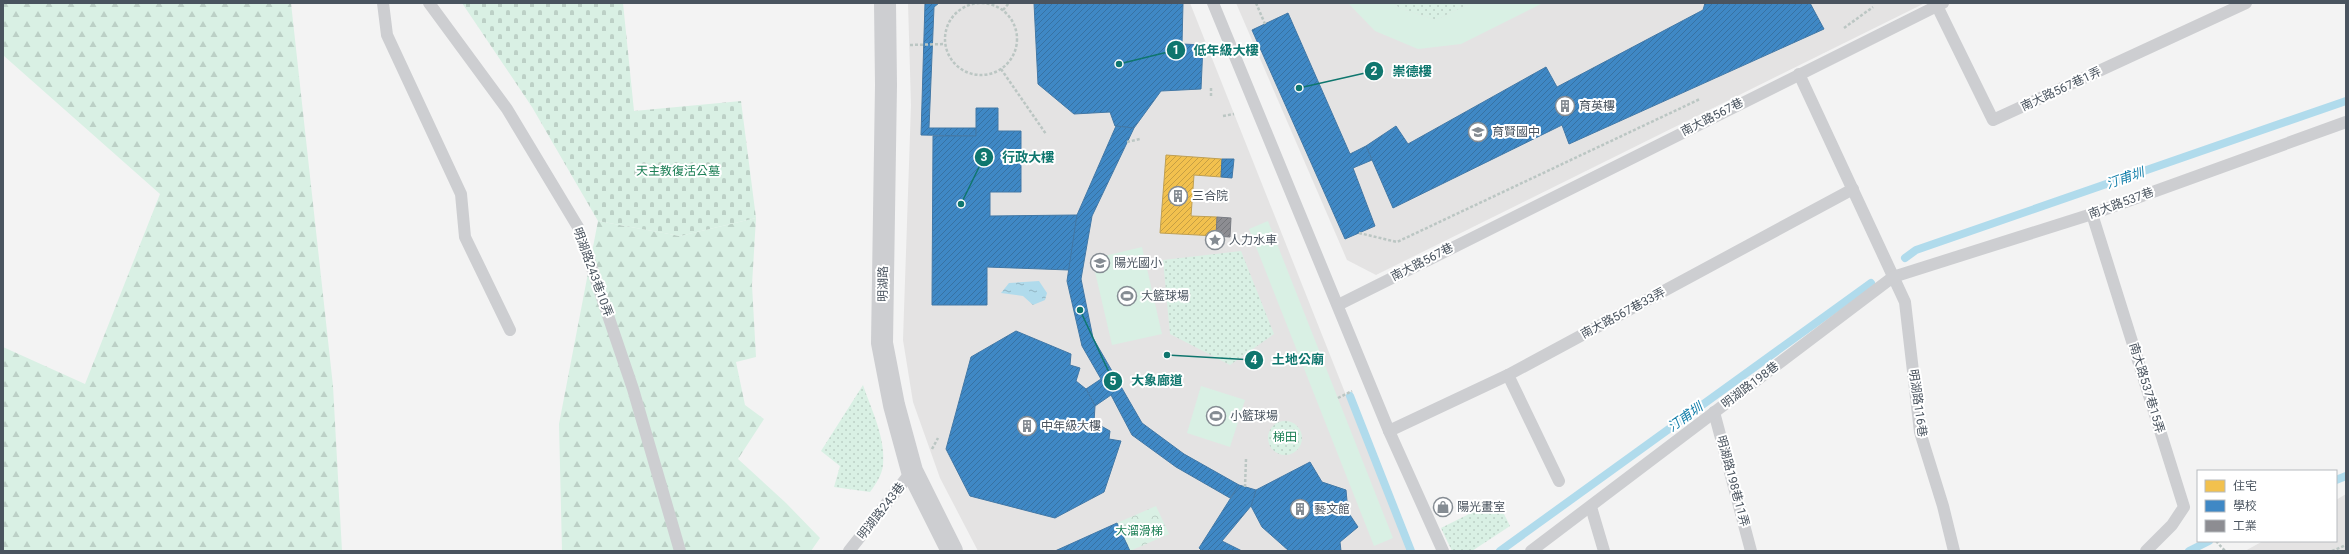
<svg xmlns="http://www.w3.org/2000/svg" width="2349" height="554" viewBox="0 0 2349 554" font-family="Roboto,'Noto Sans TC',sans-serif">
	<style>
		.education { fill: #e4e3e3 }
		.grass { fill: url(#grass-dots) }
		.forest { fill: url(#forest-firs) }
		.cemetery { fill: url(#cemetery-stones) }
		.park { fill: url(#park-crowns) }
		.pitch { fill: #d9f0e4 }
		.water { fill: url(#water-ripples) }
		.homes { fill: url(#homes-hatch); stroke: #c0a053 }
		.schools { fill: url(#schools-hatch); stroke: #4278a6 }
		.industry { fill: url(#industry-hatch); stroke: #797c83 }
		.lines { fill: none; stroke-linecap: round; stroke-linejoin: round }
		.stream { stroke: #b0dbec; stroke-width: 8 }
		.path { stroke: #bbc6c3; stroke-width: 2.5; stroke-dasharray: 3 2; stroke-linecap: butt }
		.lane { stroke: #cdced1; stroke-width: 12 }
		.street { stroke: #cdced1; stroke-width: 22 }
		.labels { text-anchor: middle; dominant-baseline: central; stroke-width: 4; stroke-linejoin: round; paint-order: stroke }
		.street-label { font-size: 12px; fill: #4a545f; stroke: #fff }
		.poi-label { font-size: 12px; fill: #4a545f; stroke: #fff; text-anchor: start }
		.park-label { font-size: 12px; fill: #1c7f55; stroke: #fff }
		.water-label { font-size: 13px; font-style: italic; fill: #137faa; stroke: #fff }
		.leader { fill: none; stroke: #0f766e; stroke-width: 1.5 }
		.callout-dot { fill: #0f766e; stroke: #fff; stroke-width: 1.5 }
		.mark-label { font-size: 12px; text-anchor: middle; font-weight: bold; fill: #fff }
		.callout-label { font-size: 13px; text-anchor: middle; font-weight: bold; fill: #0f766e; stroke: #fff; stroke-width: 4; stroke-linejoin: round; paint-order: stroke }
	</style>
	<defs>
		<pattern id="grass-dots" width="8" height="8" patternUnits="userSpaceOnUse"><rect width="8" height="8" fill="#d9f0e4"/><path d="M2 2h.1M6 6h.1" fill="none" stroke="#bcd0c6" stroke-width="1.8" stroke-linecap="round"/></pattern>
		<pattern id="forest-firs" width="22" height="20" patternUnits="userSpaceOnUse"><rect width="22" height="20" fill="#d9f0e4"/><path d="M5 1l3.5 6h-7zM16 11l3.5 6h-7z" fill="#bcd0c6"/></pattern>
		<pattern id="cemetery-stones" width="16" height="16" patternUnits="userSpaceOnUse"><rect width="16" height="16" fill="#d9f0e4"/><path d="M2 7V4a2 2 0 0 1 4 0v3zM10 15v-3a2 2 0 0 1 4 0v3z" fill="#bcd0c6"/></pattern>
		<pattern id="park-crowns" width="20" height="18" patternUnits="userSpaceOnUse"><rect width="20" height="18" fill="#d9f0e4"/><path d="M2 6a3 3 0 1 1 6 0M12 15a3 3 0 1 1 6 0" fill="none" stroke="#bcd0c6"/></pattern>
		<pattern id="water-ripples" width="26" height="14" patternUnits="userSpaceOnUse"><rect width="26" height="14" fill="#b0dbec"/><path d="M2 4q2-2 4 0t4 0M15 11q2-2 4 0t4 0" fill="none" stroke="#91b4c2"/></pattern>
		<pattern id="homes-hatch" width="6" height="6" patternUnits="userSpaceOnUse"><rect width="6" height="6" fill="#f2c14e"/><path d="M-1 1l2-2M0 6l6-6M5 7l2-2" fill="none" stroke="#c69f44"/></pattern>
		<pattern id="schools-hatch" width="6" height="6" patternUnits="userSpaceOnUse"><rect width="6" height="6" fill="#3f88c5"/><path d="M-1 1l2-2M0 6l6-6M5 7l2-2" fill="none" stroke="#3772a3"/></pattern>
		<pattern id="industry-hatch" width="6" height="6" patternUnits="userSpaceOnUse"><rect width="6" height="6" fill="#8d8d92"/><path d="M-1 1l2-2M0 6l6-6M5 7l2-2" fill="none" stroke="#75767a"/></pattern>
	</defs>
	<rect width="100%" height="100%" fill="#f3f3f3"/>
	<g class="education">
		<polygon points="908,3 1190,3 1408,551 978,551 940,478 913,402 903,340 911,105"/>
		<polygon points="1236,3 1925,3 1376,275 1347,260"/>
		<polygon points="2346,494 2346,551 2245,551 2263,541 2336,541 2336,500"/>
	</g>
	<g class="grass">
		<polygon points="1394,3 1471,3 1436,20 1399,8"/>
		<polygon points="1241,251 1274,334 1230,365 1170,334 1163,260"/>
		<path d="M863,385c8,24 23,53 20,80 -1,10 -7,19 -13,27l-36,-5 6,-21 -19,-15z"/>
		<circle cx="1285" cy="438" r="17"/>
		<polygon points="1497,500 1510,526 1472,551 1452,551 1441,528"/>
	</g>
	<g class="forest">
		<polygon points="3,3 291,3 333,386 342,551 3,551 3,347 85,384 160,194 4,56"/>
		<polygon points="756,218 752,285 756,357 736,362 745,405 764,419 738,459 786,503 820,538 811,551 562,551 559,424 598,221 680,236"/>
	</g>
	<polygon class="cemetery" points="462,3 623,3 634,111 741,101 756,218 680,236 598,221 532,107"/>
	<polygon class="park" points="1156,506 1169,534 1130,551 1117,523"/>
	<g class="pitch">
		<polygon points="1348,3 1394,3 1399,8 1436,20 1471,3 1543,3 1461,44 1418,49 1375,31"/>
		<polygon points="1268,221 1393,538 1374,546 1249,229"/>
		<polygon points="1142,247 1162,334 1112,345 1092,259"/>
		<polygon points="1201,386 1245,400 1230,447 1187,433"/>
	</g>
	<polygon class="water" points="1039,281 1047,293 1045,300 1033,305 1023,296 1001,293 1009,283"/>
	<polygon class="homes" points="1166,155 1222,159 1221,177 1194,175 1191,216 1217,217 1216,236 1160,233"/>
	<g class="schools">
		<polygon points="925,3 939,3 934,7 929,128 976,128 976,136 921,135"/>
		<polygon points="1034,3 1183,3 1182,44 1203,45 1201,89 1161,91 1134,128 1115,126 1110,112 1074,114 1038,84"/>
		<polygon points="1705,3 1810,3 1824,29 1569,144 1562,125 1393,208 1366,146 1396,126 1408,144 1546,67 1557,87 1703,10"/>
		<polygon points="1288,13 1350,154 1366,146 1372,160 1353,168 1375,226 1345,239 1252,30"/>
		<polygon points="976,108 998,108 998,131 1021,131 1021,192 990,192 990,216 1077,215 1069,270 987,267 987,305 932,305 933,136 976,136"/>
		<polygon points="1116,126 1134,128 1092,216 1081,279 1093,338 1142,423 1184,454 1239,485 1230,498 1176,467 1132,435 1111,395 1095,406 1086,389 1101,379 1082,346 1067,281 1077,215"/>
		<polygon points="1222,159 1234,159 1232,178 1221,177"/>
		<polygon points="1016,331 1071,354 1070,365 1080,368 1076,381 1086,389 1095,406 1094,422 1110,431 1109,439 1121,441 1104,492 1055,518 970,496 946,449 971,357"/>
		<polygon points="1310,462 1322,482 1346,490 1348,512 1358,527 1340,542 1341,551 1289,551 1262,527 1251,506 1256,490"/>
		<polygon points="1239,485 1256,490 1251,506 1222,541 1242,551 1202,551 1199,548"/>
		<polygon points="1117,523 1130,551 1055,551"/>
	</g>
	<polygon class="industry" points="1217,217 1231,218 1230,237 1216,236"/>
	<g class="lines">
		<g class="stream">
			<polyline points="1905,258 1916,250 2346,101"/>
			<polyline points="1350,396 1411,551"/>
			<polyline points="2336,480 2346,476"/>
			<polyline points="1500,551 1871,283"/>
			<polyline points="2189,551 2209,541"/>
		</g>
		<g class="path">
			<polyline points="1256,3 1265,24"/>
			<circle cx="981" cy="39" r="36"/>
			<polyline points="1003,10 1009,3"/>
			<polyline points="1844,28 1873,7"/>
			<polyline points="910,45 945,44"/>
			<polyline points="1001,69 1046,134"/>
			<polyline points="1211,88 1211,96"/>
			<polyline points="1223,116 1234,114"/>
			<polyline points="1127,142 1140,139"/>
			<polyline points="1359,233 1397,242 1700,99"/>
			<polyline points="1338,398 1352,391"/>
			<polyline points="932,449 938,438"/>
			<polyline points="1245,487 1246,459"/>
			<polyline points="2216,541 2225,551"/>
			<polyline points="2332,551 2346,545"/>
		</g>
		<g class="lane">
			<polyline points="383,3 387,35 461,194 465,237 510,330"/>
			<polyline points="429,3 507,109 578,227 633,389 680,551"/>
			<polyline points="1213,3 1389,431 1443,551"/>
			<polyline points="1937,6 1993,120 2246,3"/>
			<polyline points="1799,74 1905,302 1920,432 1943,506 1954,551"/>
			<polyline points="2092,214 2184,507 2172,525 2146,551"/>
			<polyline points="1338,305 1943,3"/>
			<polyline points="1508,375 1559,481"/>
			<polyline points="1714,412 1751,551"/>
			<polyline points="1389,431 1508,375 1853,189"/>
			<polyline points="1591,507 1604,551"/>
			<polyline points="849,551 912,471"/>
			<polyline points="1531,551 1893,277 2092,214 2346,122"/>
		</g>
		<polyline class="street" points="885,3 886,85 882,343 894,405 912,471 952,551"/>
	</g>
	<defs>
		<g id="building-ring" transform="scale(1)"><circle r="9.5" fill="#fff" stroke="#858c93" stroke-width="1.5"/><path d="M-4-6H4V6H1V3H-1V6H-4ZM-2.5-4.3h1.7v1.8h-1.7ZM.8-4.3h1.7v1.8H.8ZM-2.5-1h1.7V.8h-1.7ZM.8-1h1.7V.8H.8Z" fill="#858c93"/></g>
		<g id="school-ring" transform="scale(1)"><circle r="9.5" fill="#fff" stroke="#858c93" stroke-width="1.5"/><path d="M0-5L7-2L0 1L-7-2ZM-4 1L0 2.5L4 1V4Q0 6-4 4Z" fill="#858c93"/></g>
		<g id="sight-ring" transform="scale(1)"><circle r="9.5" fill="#fff" stroke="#858c93" stroke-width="1.5"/><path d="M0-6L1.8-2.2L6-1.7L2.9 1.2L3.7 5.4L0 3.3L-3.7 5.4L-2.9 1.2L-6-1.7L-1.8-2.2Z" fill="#858c93"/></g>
		<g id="stadium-ring" transform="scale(1)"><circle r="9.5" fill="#fff" stroke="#858c93" stroke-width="1.5"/><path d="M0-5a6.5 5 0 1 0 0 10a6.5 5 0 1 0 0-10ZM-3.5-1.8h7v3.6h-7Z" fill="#858c93"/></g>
		<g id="shop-ring" transform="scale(1)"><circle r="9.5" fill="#fff" stroke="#858c93" stroke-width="1.5"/><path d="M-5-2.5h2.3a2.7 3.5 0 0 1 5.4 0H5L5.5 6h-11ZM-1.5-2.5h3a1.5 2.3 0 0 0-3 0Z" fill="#858c93"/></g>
	</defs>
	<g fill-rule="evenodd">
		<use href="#building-ring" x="1565" y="106"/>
		<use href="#school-ring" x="1478" y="132"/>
		<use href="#building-ring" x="1178" y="196"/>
		<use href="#sight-ring" x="1215" y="240"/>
		<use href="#school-ring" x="1100" y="263"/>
		<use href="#stadium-ring" x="1127" y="296"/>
		<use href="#stadium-ring" x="1216" y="416"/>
		<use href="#building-ring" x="1027" y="426"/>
		<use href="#shop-ring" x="1443" y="507"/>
		<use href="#building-ring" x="1300" y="509"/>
	</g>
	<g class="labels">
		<g class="street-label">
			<text transform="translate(2061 89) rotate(-25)">南大路567巷1弄</text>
			<text transform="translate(1712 117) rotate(-27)">南大路567巷</text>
			<text transform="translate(2121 203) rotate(-20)">南大路537巷</text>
			<text transform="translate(1422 262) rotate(-27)">南大路567巷</text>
			<text transform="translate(593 272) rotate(70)">明湖路243巷10弄</text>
			<text transform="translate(883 284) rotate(-89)">明湖路</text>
			<text transform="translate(1623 313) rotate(-28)">南大路567巷33弄</text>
			<text transform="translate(1750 385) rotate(-37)">明湖路198巷</text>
			<text transform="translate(2147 388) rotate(73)">南大路537巷15弄</text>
			<text transform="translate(1918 403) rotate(82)">明湖路116巷</text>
			<text transform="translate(1733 481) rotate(75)">明湖路198巷11弄</text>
			<text transform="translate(881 511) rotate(-52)">明湖路243巷</text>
		</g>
		<g class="poi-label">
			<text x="1579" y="106">育英樓</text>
			<text x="1492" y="132">育賢國中</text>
			<text x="1192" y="196">三合院</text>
			<text x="1229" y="240">人力水車</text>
			<text x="1114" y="263">陽光國小</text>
			<text x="1141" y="296">大籃球場</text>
			<text x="1230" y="416">小籃球場</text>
			<text x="1041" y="426">中年級大樓</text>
			<text x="1457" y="507">陽光畫室</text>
			<text x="1314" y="509">藝文館</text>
		</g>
		<g class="park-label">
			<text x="678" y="171">天主教復活公墓</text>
			<text x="1285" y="437">梯田</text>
			<text x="1139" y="531">大溜滑梯</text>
		</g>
		<g class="water-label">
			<text transform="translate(2125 178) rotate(-19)">汀甫圳</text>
			<text transform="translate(1685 417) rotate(-36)">汀甫圳</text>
		</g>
	</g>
	<path class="leader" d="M1119 64L1176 50M1299 88L1374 71M961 204L984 157M1167 355L1254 360M1080 310L1113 381"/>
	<g class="callout-dot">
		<circle cx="1119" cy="64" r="4"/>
		<circle cx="1299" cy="88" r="4"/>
		<circle cx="961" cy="204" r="4"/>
		<circle cx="1167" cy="355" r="4"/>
		<circle cx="1080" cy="310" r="4"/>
		<circle cx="1176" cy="50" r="10"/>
		<circle cx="1374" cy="71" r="10"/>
		<circle cx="984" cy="157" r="10"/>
		<circle cx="1254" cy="360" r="10"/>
		<circle cx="1113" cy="381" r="10"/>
	</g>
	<g class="mark-label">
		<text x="1176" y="54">1</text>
		<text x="1374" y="75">2</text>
		<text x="984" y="161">3</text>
		<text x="1254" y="364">4</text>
		<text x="1113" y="385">5</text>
	</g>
	<g class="callout-label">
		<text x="1226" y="55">低年級大樓</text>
		<text x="1412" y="76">崇德樓</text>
		<text x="1028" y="162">行政大樓</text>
		<text x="1298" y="364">土地公廟</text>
		<text x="1157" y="385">大象廊道</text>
	</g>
	<rect width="2349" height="554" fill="none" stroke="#4a545f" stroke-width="8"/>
	<rect x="2197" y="470" width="140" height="72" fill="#ffffff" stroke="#b7bbbf"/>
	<rect x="2205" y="480" width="20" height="12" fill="#f2c14e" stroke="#b7bbbf"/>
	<text x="2233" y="490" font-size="12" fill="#4a545f">住宅</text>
	<rect x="2205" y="500" width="20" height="12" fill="#3f88c5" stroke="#b7bbbf"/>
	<text x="2233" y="510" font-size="12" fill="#4a545f">學校</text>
	<rect x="2205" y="520" width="20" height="12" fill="#8d8d92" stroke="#b7bbbf"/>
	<text x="2233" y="530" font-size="12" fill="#4a545f">工業</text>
</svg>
